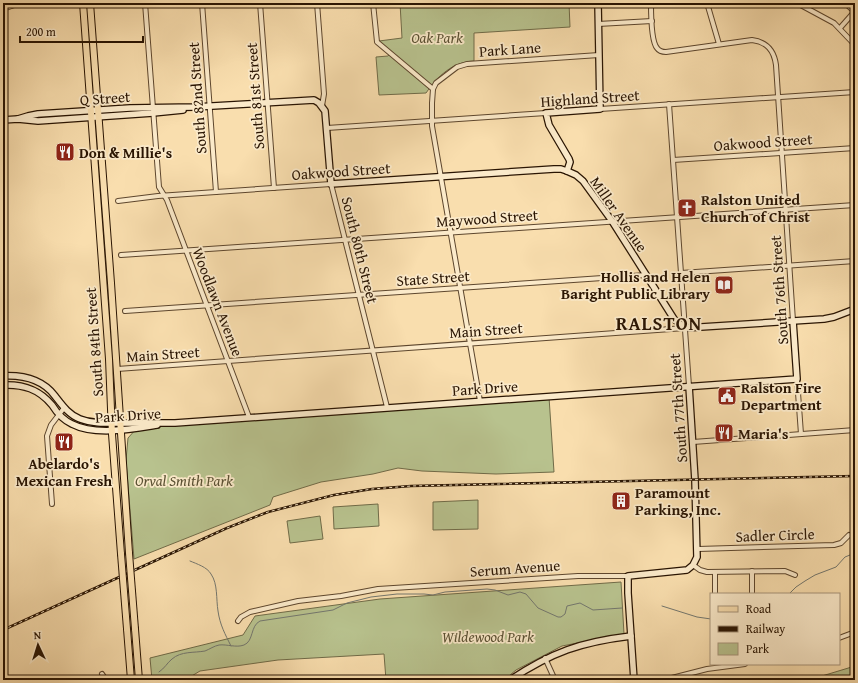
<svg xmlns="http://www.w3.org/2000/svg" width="858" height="683" viewBox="0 0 858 683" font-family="'Gentium Book Plus',serif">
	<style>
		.green { fill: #b8c28e; stroke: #706b48 }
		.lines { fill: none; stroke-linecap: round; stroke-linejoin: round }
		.stream { stroke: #73776f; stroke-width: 1 }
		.street-casing { stroke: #5d462d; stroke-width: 6 }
		.secondary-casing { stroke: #291402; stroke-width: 8 }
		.primary-casing { stroke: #291402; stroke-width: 8 }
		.street { stroke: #fbeaca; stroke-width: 4 }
		.secondary { stroke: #fbeaca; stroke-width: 5.5 }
		.primary { stroke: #f9deae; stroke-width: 6 }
		.rail-casing { stroke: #291402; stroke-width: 2.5 }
		.rail { stroke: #fbeaca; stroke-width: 1; stroke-dasharray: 3; stroke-linecap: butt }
		.primary-bridge-casing { stroke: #291402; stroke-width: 8; stroke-linecap: butt }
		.primary-bridge { stroke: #f9deae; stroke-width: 6 }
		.labels { text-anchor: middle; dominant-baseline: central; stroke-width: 3.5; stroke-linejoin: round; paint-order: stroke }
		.park-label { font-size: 15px; font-style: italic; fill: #5b5133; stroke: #fbeaca }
		.street-label { font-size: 15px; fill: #291402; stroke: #fbeaca }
		.poi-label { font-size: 15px; font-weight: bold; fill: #291402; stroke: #fbeaca; text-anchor: start }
		.district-label { font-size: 19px; font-weight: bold; letter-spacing: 1px; fill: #291402; stroke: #fbeaca }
	</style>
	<rect width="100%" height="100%" fill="#f9deae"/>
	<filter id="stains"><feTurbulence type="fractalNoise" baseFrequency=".005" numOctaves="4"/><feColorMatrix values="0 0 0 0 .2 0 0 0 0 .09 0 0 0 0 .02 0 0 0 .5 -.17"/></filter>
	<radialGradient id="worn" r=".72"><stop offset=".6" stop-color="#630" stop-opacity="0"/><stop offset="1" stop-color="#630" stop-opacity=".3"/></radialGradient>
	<g class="green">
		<path d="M400,3h169l1,24 -96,6v28c-22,1 -36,15 -48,32l-47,2 -3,-38 12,-1 3,-3 -12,-12 23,-3z"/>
		<polygon points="549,397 554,472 496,474 422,471 398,468 373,474 321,482 273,497 270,505 134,559 126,460 128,438 136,429 185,424"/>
		<polygon points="478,500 478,529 433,530 433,502"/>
		<polygon points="378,504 379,526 334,529 333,507"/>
		<polygon points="320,516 323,539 290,543 287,521"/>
		<polygon points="621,582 624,634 562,646 516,670 504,680 386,680 384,654 278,660 200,671 185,680 152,680 150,658 243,635 255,616 380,599"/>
		<polygon points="855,666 855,680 809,680 812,679"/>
	</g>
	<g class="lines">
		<g class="stream">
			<path d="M190,561c7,3 17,6 21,13 7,10 5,25 7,37 2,14 7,23 13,35"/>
			<polyline points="789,594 796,587 805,581 815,575 836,567 845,557 855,553"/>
			<polyline points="662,606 697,617 711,619"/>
			<path d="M159,672c6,-4 8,-9 13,-13 9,-8 22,-6 33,-8 5,-2 9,-5 14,-6 8,-1 17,3 25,0 10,-4 6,-19 16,-24l73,-11 14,-7 24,-6 26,-3h27l9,1 12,-3 42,-3 8,1 13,5 12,-3 6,2 12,14 20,9h3l4,-3 2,-8 13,-3 13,7 29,-2"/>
		</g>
		<g class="street-casing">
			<g id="street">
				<polyline points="145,3 159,187 167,200 249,417"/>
				<polyline points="202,3 216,192"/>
				<polyline points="260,3 274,188"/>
				<polyline points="317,3 324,94 322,106"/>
				<polyline points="373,3 377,42 433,89"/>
				<path d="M651,3c0,10 0,38 6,45 2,3 5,4 9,4l86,-12c15,2 22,10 24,25l17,256"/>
				<polyline points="707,3 719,44"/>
				<polyline points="797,3 834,23 855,45"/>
				<polyline points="845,3 855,12"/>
				<polyline points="3,9 20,3"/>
				<polyline points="598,24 652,21"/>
				<polyline points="840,28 855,11"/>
				<polyline points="669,104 689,386"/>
				<polyline points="600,109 855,92"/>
				<polyline points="327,128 546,113"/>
				<polyline points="673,160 855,148"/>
				<polyline points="118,201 158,196 331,184 387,407"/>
				<polyline points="121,255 855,205"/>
				<polyline points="681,273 855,261"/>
				<polyline points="125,311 646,275"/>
				<polyline points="117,369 685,328"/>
				<polyline points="797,379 801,434"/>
				<polyline points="480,401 432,126 432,103 433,89 436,83 457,67 467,64 599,55"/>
				<polyline points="693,442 855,430"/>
				<polyline points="52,504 47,436 51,425 64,408"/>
				<polyline points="698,549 834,545 841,543 849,535"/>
				<polyline points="693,565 700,570 707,572 785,571 795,575"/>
				<polyline points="752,571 752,594"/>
				<polyline points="715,572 715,594"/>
				<polyline points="238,621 241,617 250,612 298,601 341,596 378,589 578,576 628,576"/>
				<polyline points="839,638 855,632"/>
				<polyline points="545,658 555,680"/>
				<polyline points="102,674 106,680"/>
				<polyline points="664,680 707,669 745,664"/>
			</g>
		</g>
		<g class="secondary-casing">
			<g id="secondary">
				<polyline points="18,119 28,116 38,114 130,108 195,107 314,100 319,103 325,111 331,184 554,169 561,169 567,171 576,175 583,181 612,221 674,319 685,328 824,319 834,317 855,309"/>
				<polyline points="3,120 18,119 38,121 153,113 183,110"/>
				<polyline points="567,171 570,162 569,159 549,125 546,113 600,109 598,3"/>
				<path d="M3,376c20,-1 40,4 52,20 7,9 14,19 25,23 13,5 28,4 42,4 18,0 35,0 53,0l622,-44 -4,-58"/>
				<path d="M3,385c20,-1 36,4 49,20 5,8 11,15 20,19 23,12 60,5 85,1"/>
				<path d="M510,680c42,-28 71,-38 121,-44"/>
				<polyline points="634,680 628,593 628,576 687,570 693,565 697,557 695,480 689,386"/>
			</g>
		</g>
		<g class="primary-casing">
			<g id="primary">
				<polyline points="83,3 109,359 112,434 121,554"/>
				<polyline points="90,3 111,283 129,553"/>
				<polyline points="127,629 131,680"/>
				<polyline points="135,629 139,680"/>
			</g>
		</g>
		<use href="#street" class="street"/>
		<use href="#secondary" class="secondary"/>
		<use href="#primary" class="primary"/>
		<g class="rail-casing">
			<polyline id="rail" points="3,630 227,528 268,512 334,495 372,489 411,486 855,476"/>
		</g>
		<use href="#rail" class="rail"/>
		<g class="primary-bridge-casing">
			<g id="primary-bridge">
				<polyline points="129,553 135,629"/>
				<polyline points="121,554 127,629"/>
			</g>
		</g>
		<use href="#primary-bridge" class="primary-bridge"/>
	</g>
	<defs>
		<g id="restaurant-square" transform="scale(1)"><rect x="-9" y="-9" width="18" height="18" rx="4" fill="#8f2418" stroke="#fbeaca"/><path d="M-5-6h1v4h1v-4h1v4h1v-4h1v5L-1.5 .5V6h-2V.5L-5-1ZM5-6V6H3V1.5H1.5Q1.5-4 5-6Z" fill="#fff"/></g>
		<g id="church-square" transform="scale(1)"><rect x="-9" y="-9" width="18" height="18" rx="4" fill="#8f2418" stroke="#fbeaca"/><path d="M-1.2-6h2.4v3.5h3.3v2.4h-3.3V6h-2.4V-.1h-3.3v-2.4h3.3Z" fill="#fff"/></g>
		<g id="library-square" transform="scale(1)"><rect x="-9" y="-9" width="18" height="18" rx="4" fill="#8f2418" stroke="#fbeaca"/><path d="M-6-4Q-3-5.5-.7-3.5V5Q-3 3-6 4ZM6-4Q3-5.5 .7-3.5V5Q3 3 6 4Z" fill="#fff"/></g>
		<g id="civic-square" transform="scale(1)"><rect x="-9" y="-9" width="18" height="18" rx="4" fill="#8f2418" stroke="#fbeaca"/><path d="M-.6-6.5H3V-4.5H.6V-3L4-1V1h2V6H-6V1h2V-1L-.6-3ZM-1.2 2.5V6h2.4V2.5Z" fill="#fff"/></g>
		<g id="building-square" transform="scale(1)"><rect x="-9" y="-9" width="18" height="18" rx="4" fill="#8f2418" stroke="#fbeaca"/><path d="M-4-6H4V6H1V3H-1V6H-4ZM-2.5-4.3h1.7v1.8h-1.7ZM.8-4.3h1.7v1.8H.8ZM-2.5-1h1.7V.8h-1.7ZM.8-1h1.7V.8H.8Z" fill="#fff"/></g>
	</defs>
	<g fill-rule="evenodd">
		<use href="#restaurant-square" x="65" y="152"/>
		<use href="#church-square" x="687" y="208"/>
		<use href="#library-square" x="724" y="285"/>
		<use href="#civic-square" x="727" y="396"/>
		<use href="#restaurant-square" x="724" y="433"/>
		<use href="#restaurant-square" x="64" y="442"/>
		<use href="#building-square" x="621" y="501"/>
	</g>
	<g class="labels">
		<g class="park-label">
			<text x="437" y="37">Oak Park</text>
			<text x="184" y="480">Orval Smith Park</text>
			<text x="488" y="636">Wildewood Park</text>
		</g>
		<g class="street-label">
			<text transform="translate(510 49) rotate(-4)">Park Lane</text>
			<text transform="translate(255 96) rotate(-94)">South 81st Street</text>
			<text transform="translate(105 98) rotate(-4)">Q Street</text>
			<text transform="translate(197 98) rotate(-94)">South 82nd Street</text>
			<text transform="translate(590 98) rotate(-4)">Highland Street</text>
			<text transform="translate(763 142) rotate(-4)">Oakwood Street</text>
			<text transform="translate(341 171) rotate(-4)">Oakwood Street</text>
			<text transform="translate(619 214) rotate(55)">Miller Avenue</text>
			<text transform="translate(487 218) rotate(-4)">Maywood Street</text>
			<text transform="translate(360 250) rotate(76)">South 80th Street</text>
			<text transform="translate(433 278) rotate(-4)">State Street</text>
			<text transform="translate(779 290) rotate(-94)">South 76th Street</text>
			<text transform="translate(218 302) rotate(69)">Woodlawn Avenue</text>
			<text transform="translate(486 330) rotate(-4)">Main Street</text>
			<text transform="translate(94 342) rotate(-94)">South 84th Street</text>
			<text transform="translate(163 354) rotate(-4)">Main Street</text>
			<text transform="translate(485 388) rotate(-4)">Park Drive</text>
			<text transform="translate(678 408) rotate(-94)">South 77th Street</text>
			<text transform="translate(128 415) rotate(-4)">Park Drive</text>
			<text transform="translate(775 535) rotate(-2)">Sadler Circle</text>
			<text transform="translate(515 568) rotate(-4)">Serum Avenue</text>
		</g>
		<g class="poi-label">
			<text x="79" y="152">Don &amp; Millie's</text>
			<text x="701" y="199">Ralston United<tspan x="701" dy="17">Church of Christ</tspan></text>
			<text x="710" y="276" text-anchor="end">Hollis and Helen<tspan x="710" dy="17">Baright Public Library</tspan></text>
			<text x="741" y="387">Ralston Fire<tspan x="741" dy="17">Department</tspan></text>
			<text x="738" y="433">Maria's</text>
			<text x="64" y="463" text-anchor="middle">Abelardo's<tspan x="64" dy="17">Mexican Fresh</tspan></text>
			<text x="635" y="492">Paramount<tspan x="635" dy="17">Parking, Inc.</tspan></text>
		</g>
		<g class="district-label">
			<text x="659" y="323">RALSTON</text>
		</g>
	</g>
	<rect width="858" height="683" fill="none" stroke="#f9deae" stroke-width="16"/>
	<rect x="4" y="4" width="850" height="675" fill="none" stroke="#291402" stroke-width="2"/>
	<rect x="8" y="8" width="842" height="667" fill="none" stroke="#291402"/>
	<rect x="710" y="593" width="130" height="72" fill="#fbeaca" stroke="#a7947a"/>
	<rect x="718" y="606" width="20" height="6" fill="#f9deae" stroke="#a7947a"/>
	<text x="746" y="613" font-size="12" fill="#291402">Road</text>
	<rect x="718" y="626" width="20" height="6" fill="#291402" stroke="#a7947a"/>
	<text x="746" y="633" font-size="12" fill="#291402">Railway</text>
	<rect x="718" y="643" width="20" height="12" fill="#b8c28e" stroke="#a7947a"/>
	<text x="746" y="653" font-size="12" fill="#291402">Park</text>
	<g transform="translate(38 645) rotate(356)" stroke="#fbeaca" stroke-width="3" paint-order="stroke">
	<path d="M0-3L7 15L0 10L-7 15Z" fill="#291402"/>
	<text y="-6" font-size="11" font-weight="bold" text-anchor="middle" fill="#291402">N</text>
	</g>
	<path d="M20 36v6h123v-6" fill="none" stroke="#291402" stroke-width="2"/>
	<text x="26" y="36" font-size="12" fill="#291402" stroke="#fbeaca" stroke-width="3" paint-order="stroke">200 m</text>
	<rect width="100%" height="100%" filter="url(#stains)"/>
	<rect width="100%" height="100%" fill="url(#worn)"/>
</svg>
